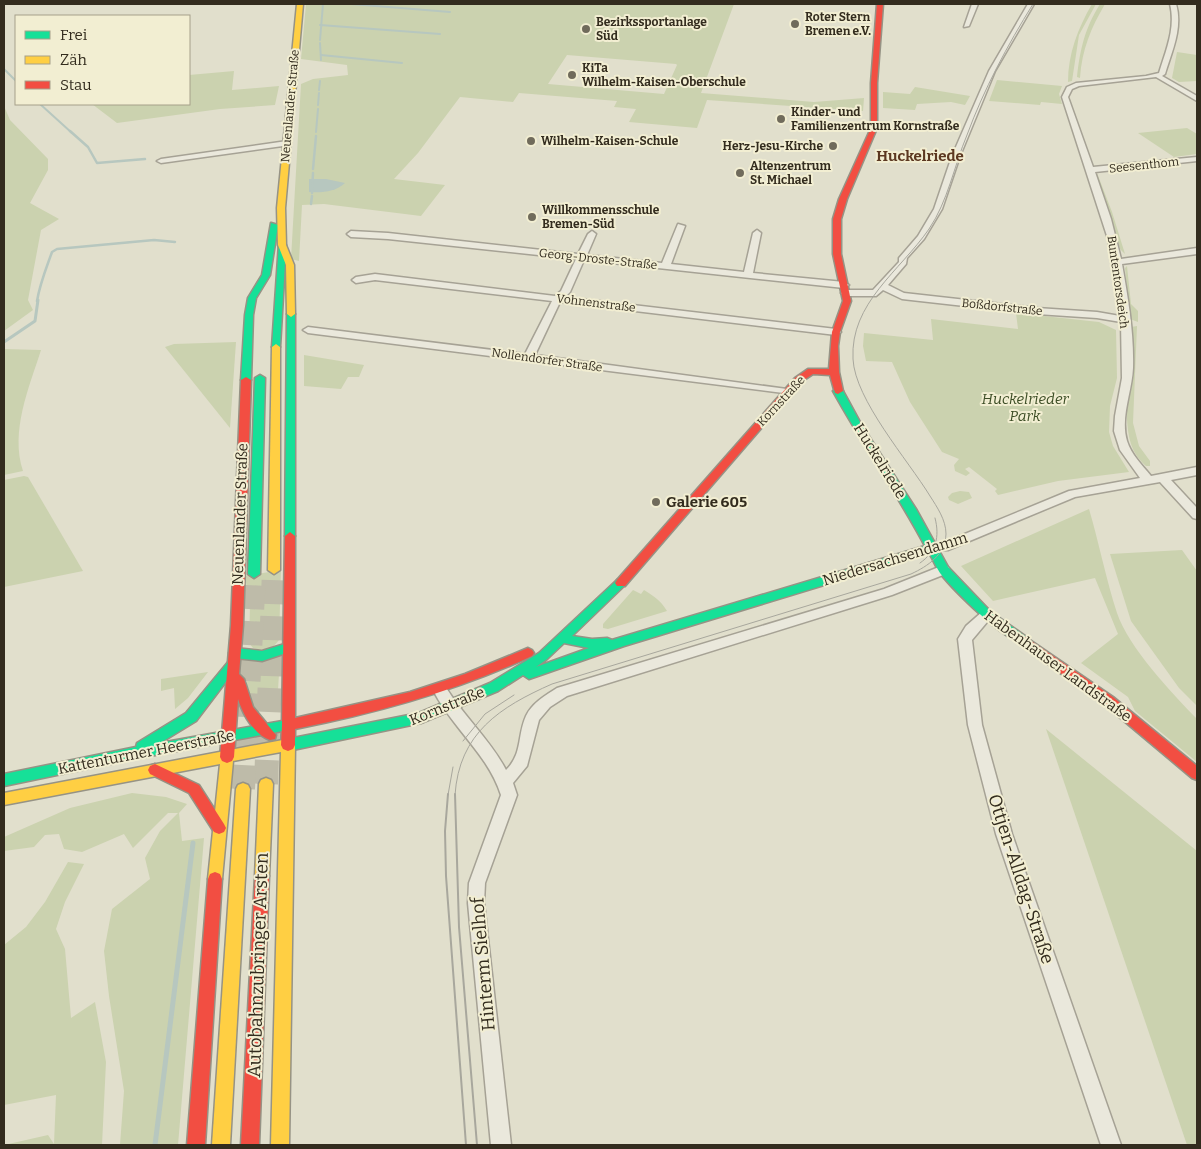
<svg xmlns="http://www.w3.org/2000/svg" width="1201" height="1149" viewBox="0 0 1201 1149" font-family="Bitter,serif">
	<style>
		.green { fill: #cbd2af; fill-rule: evenodd }
		.water { fill: #b7c7bf }
		.lines { fill: none; stroke-linecap: round; stroke-linejoin: round }
		.stream-far3 { stroke: #b7c7bf; stroke-width: 2 }
		.stream-far2 { stroke: #b7c7bf; stroke-width: 2.5 }
		.stream-far1 { stroke: #b7c7bf; stroke-width: 3 }
		.stream { stroke: #b7c7bf; stroke-width: 5 }
		.highway-tunnel { stroke: #bebba9; stroke-width: 24; stroke-dasharray: 24 12; stroke-linecap: butt }
		.street-casing { stroke: #a6a295; stroke-width: 3 }
		.fast-casing { stroke: #969385; stroke-width: 3 }
		.slow-casing { stroke: #969385; stroke-width: 3 }
		.jam-casing { stroke: #969385; stroke-width: 3 }
		.street { fill: #eae8dc; fill-rule: evenodd }
		.fast { fill: #16e098; fill-rule: evenodd }
		.slow { fill: #ffcf43; fill-rule: evenodd }
		.jam { fill: #f24e42; fill-rule: evenodd }
		.tram-far1 { stroke: #a8a79d; stroke-width: 1 }
		.tram { stroke: #a8a79d; stroke-width: 2 }
		.poi-dot { fill: #706b5b; stroke: #f2eed2; stroke-width: 2 }
		.labels { text-anchor: middle; dominant-baseline: central; stroke-width: 4; stroke-linejoin: round; paint-order: stroke }
		.far-poi-label { font-size: 12px; font-weight: bold; fill: #332c1e; stroke: #f2eed2; text-anchor: start }
		.far-street-label { font-size: 12px; fill: #332c1e; stroke: #f2eed2 }
		.far-quarter-label { font-size: 15px; font-weight: bold; fill: #5c3821; stroke: #f2eed2 }
		.park-label { font-size: 15px; font-style: italic; fill: #3d4e26; stroke: #f2eed2 }
		.street-label { font-size: 15px; fill: #332c1e; stroke: #f2eed2 }
		.poi-label { font-size: 15px; font-weight: bold; fill: #332c1e; stroke: #f2eed2; text-anchor: start }
		.near-street-label { font-size: 18px; fill: #332c1e; stroke: #f2eed2 }
	</style>
	<rect width="100%" height="100%" fill="#e1dfcc"/>
	<g class="green">
		<path d="M306,4h428l-33,89 113,9 50,-4 -1,13 -156,-11 -10,28 -68,-6 7,-13 -22,-2 3,-6 -98,-8 -6,9 -53,-5 -42,56 -24,26 51,6 -24,31 -97,-12 -22,1 -3,56 -8,-2 10,-175 12,-5 35,-4 -1,-10 -46,-6zM567,55l109,9 1,1 -13,29 -116,-10z"/>
		<path d="M1092,4h4l-17,31 -7,46 -4,1c0,-28 10,-54 24,-78z"/>
		<path d="M1100,4h5c-14,24 -23,45 -25,74l-3,-1c3,-28 8,-49 23,-73z"/>
		<polygon points="1177,52 1197,55 1197,81 1179,82 1172,78"/>
		<polygon points="234,71 232,90 279,86 275,105 220,109 117,123 92,104 189,104 189,75"/>
		<polygon points="997,80 1062,86 1059,94 1062,104 1041,102 1040,105 989,101"/>
		<polygon points="915,87 970,96 965,105 951,102 917,104 915,110 883,108 883,92 910,94"/>
		<polygon points="4,106 10,120 48,159 48,170 30,203 59,219 41,230 28,300 33,310 4,331"/>
		<polygon points="1187,128 1197,134 1197,154 1174,157 1138,133"/>
		<polygon points="1097,173 1112,212 1125,254 1120,249 1109,212 1096,175"/>
		<polygon points="1127,266 1131,304 1138,311 1138,322 1130,319 1125,268"/>
		<polygon points="1016,313 1099,322 1116,330 1117,378 1110,406 1109,432 1113,446 1129,472 1058,481 998,495 995,491 997,489 969,467 965,469 970,473 966,476 955,471 954,465 959,459 942,452 910,402 892,362 866,361 863,346 864,333 933,340 931,319 1018,329"/>
		<path d="M1137,326l-4,97 6,23 11,15v5h-4c-7,-6 -12,-13 -15,-22 -9,-29 -2,-86 0,-117z"/>
		<polygon points="236,342 230,428 165,347 174,344"/>
		<path d="M4,349l37,1c-12,38 -31,81 -18,121l-19,4z"/>
		<polygon points="304,355 364,365 359,377 348,377 341,389 304,386"/>
		<polygon points="24,476 28,477 83,571 4,587 4,480"/>
		<polygon points="960,491 969,492 972,498 958,504 949,500 948,497 952,493"/>
		<path d="M1089,509c10,34 17,70 28,104 12,35 54,79 80,106v43l-62,-51 -7,-14 -47,-34 37,-29 -23,-56 -102,23 -32,-35z"/>
		<polygon points="1182,550 1197,571 1197,706 1179,688 1131,621 1110,554"/>
		<path d="M281,570l-2,70c-8,11 -14,10 -26,8l-4,-5 1,-36 -5,-31z"/>
		<path d="M633,590l8,4 3,-4c10,6 17,11 23,21l-59,18 -5,-1v-4z"/>
		<polygon points="280,658 278,690 274,700 252,705 247,685 248,662 260,665"/>
		<polygon points="208,672 188,698 175,709 174,688 161,691 161,679"/>
		<polygon points="1046,729 1197,851 1197,1145 1187,1145"/>
		<polygon points="132,793 166,797 187,804 179,813 182,841 204,838 178,1145 120,1145 124,1091 109,996 104,951 112,909 150,879 145,858 160,831 178,813 168,813 133,848 124,834 82,852 64,849 59,834 45,835 34,847 4,851 4,837 70,808"/>
		<polygon points="68,862 84,864 65,902 56,929 65,949 71,1018 95,1002 106,1062 102,1145 4,1145 48,1135 54,1144 56,1095 4,1105 4,945 26,927 45,902"/>
	</g>
	<path class="water" d="M309,179h17l19,4c-10,9 -23,10 -36,9z"/>
	<g class="lines">
		<g class="stream-far3">
			<polyline points="351,4 450,12"/>
			<polyline points="320,25 440,34"/>
			<polyline points="320,40 323,4"/>
			<polyline points="320,43 321,60"/>
			<polyline points="321,55 402,63"/>
			<polyline points="4,69 16,81"/>
			<polyline points="319,90 320,81"/>
			<polyline points="40,104 72,133"/>
			<polyline points="318,105 319,93"/>
			<polyline points="316,132 318,109"/>
		</g>
		<g class="stream-far2">
			<polyline points="70,131 88,147 97,163 145,159"/>
			<polyline points="313,169 316,136"/>
			<polyline points="312,193 313,173"/>
			<polyline points="311,204 312,196"/>
			<path d="M37,301c3,-18 9,-32 15,-49l5,-3 97,-9 21,2"/>
		</g>
		<polyline class="stream-far1" points="4,342 35,321 38,300"/>
		<polyline class="stream" points="155,1145 193,843"/>
		<g class="highway-tunnel">
			<polyline points="266,784 274,570"/>
			<polyline points="243,789 254,574"/>
		</g>
		<g class="street-casing">
			<g id="street">
				<polygon points="972,4 978,4 969,26 964,27"/>
				<path d="M1028,4h6l-39,67 -35,85 -18,53 -18,30 -17,19 -1,6 -18,21 16,8 133,15 60,4 23,4 -12,-77 -46,-142 5,-10 9,-4 70,-7 13,-3c7,-23 17,-45 11,-69h6c7,24 -4,47 -11,70l-3,2 35,20v5l-41,-24 -77,9 -7,3 -4,8 25,70 104,-10v4l-102,11 16,47 10,40 76,-11v6l-75,10c6,34 12,69 11,104 -1,24 -13,49 -6,73 4,13 15,24 24,35l46,-9v8l-26,5 26,28v11l-4,-1 -33,-36 -85,15 -127,53 -21,1 -2,-3 2,-3 16,-2 126,-52 71,-13 -20,-28 -6,-19 1,-15 7,-38 -1,-56 -24,-4 -60,-4 -135,-15 -19,-9 -7,6h-30l-5,-3 5,-3h27l26,-28v-4l19,-22 16,-27 18,-53 37,-85z"/>
				<polygon points="287,141 291,143 290,145 161,163 157,161 161,159"/>
				<polygon points="678,224 685,226 671,264 744,272 753,233 757,230 761,233 753,273 844,282 849,285 844,288 584,260 570,292 565,297 836,329 841,332 836,335 560,302 535,355 787,389 792,392 791,394 308,333 303,330 308,327 525,354 552,301 375,280 356,283 352,280 356,277 375,274 555,296 561,291 576,259 388,239 351,237 347,234 351,231 388,233 578,254 588,234 592,231 596,234 587,255 662,263"/>
				<path d="M944,565l4,2 2,3 -2,3 -56,22 -325,101 -17,11 -11,13 -12,46 -14,17 4,12 -32,88 -1,20 27,242h-20l-23,-242 1,-20 32,-88c-13,-41 -49,-67 -68,-105l2,-4 5,-2 5,2c18,30 45,53 61,84 17,-17 11,-34 20,-54 6,-13 20,-21 31,-28l327,-99z"/>
				<polygon points="987,610 992,612 993,615 972,640 982,725 1012,834 1121,1145 1101,1145 996,834 968,725 958,639 966,626 982,612"/>
			</g>
		</g>
		<g class="fast-casing">
			<g id="fast">
				<polygon points="271,223 278,225 270,275 256,298 253,315 251,380 246,383 241,380 245,315 248,298 262,275"/>
				<polygon points="279,243 286,245 280,347 276,350 272,347"/>
				<polygon points="291,311 295,314 295,536 290,540 285,536 287,314"/>
				<polygon points="260,375 265,378 260,574 254,578 248,574 255,378"/>
				<path d="M838,388l5,3 18,33 55,85 32,58 43,45 34,24 2,3 -2,3c-16,5 -74,-55 -85,-69 -4,-6 -7,-14 -11,-20l-305,93 -95,33 -6,-4 -25,16 -77,32 -133,28 -5,-2 -2,-4 2,-4 5,-2 131,-26 71,-30 49,-30 78,-73 4,-1 6,4 -55,53 20,3 15,-1 5,2 313,-94c-28,-53 -63,-102 -92,-155zM564,643l25,5 -53,19 11,-8z"/>
				<polygon points="288,643 292,645 294,648 292,651 262,661 235,658 231,656 229,653 231,650 235,648 262,651"/>
				<polygon points="233,659 237,661 239,664 237,667 196,721 160,743 288,720 293,721 294,725 293,729 129,760 4,786 4,774 136,747 137,743 186,713 229,661"/>
			</g>
		</g>
		<g class="slow-casing">
			<g id="slow">
				<polygon points="297,4 303,4 285,208 286,245 294,265 295,314 291,317 287,314 286,265 278,245 277,208"/>
				<polygon points="276,344 280,347 280,570 274,574 268,570 272,347"/>
				<polygon points="288,739 293,741 295,745 289,1145 271,1145 281,752 233,761 222,879 220,884 215,886 210,884 208,879 220,764 4,805 4,793"/>
				<polygon points="266,778 271,780 273,784 269,876 267,881 262,883 257,881 255,876 259,784 261,780"/>
				<polygon points="243,783 248,785 250,789 230,1145 212,1145 236,789 238,785"/>
			</g>
		</g>
		<g class="jam-casing">
			<g id="jam">
				<polygon points="877,4 883,4 877,83 877,128 847,199 841,219 841,254 851,301 840,332 838,346 839,372 843,391 838,394 835,393 830,375 813,374 801,382 625,586 617,586 615,583 617,580 795,378 808,369 829,369 832,332 843,301 833,254 833,219 839,199 871,128 871,83"/>
				<path d="M246,377l5,3 -8,245 -4,49 5,5 9,28 23,28 -1,4 -5,1c-16,-5 -27,-26 -32,-41l-4,58 -2,4 -5,2 -5,-2 -2,-4 11,-132 10,-245z"/>
				<path d="M290,532l5,4v182l115,-26 55,-18 63,-26 4,2 2,3 -2,3c-76,35 -155,57 -237,73v16l-2,4 -5,2 -5,-2 -2,-4 1,-20 3,-189z"/>
				<polygon points="1021,634 1113,697 1197,766 1197,780 1192,778 1105,705 1017,642 1015,639 1017,636"/>
				<polygon points="155,764 199,785 224,824 226,828 224,832 219,834 214,832 189,793 150,774 148,770 150,766"/>
				<polygon points="262,869 267,871 269,876 259,1145 241,1145 255,876 257,871"/>
				<polygon points="215,872 220,874 222,879 205,1145 187,1145 208,879 210,874"/>
			</g>
		</g>
		<use href="#street" class="street"/>
		<use href="#fast" class="fast"/>
		<use href="#slow" class="slow"/>
		<use href="#jam" class="jam"/>
		<g class="tram-far1">
			<path d="M920,563c16,-11 20,-26 15,-45"/>
			<polyline points="463,741 485,714 514,695"/>
			<polyline points="448,795 453,767"/>
			<path d="M455,795c4,-62 45,-88 97,-111l359,-110c17,-8 34,-19 35,-40 0,-14 -9,-27 -16,-38 -22,-36 -75,-96 -77,-137 -3,-56 47,-88 76,-130 19,-28 25,-63 38,-94 17,-46 40,-89 66,-131"/>
		</g>
		<g class="tram">
			<polyline points="448,794 445,831 446,876 466,1145"/>
			<polyline points="455,794 459,927 477,1145"/>
		</g>
	</g>
	<g class="poi-dot">
		<circle cx="795" cy="24" r="5"/>
		<circle cx="586" cy="29" r="5"/>
		<circle cx="572" cy="75" r="5"/>
		<circle cx="781" cy="119" r="5"/>
		<circle cx="531" cy="141" r="5"/>
		<circle cx="833" cy="146" r="5"/>
		<circle cx="740" cy="173" r="5"/>
		<circle cx="532" cy="217" r="5"/>
		<circle cx="656" cy="502" r="5"/>
	</g>
	<g class="labels">
		<g class="far-poi-label">
			<text x="805" y="17">Roter Stern<tspan x="805" dy="14">Bremen e.V.</tspan></text>
			<text x="596" y="22">Bezirkssportanlage<tspan x="596" dy="14">Süd</tspan></text>
			<text x="582" y="68">KiTa<tspan x="582" dy="14">Wilhelm-Kaisen-Oberschule</tspan></text>
			<text x="791" y="112">Kinder- und<tspan x="791" dy="14">Familienzentrum Kornstraße</tspan></text>
			<text x="541" y="141">Wilhelm-Kaisen-Schule</text>
			<text x="823" y="146" text-anchor="end">Herz-Jesu-Kirche</text>
			<text x="750" y="166">Altenzentrum<tspan x="750" dy="14">St. Michael</tspan></text>
			<text x="542" y="210">Willkommensschule<tspan x="542" dy="14">Bremen-Süd</tspan></text>
		</g>
		<g class="far-street-label">
			<text transform="translate(290 106) rotate(-85)">Neuenlander Straße</text>
			<text transform="translate(1144 165) rotate(-6)">Seesenthom</text>
			<text transform="translate(598 259) rotate(6)">Georg-Droste-Straße</text>
			<text transform="translate(1118 282) rotate(82)">Buntentorsdeich</text>
			<text transform="translate(596 303) rotate(7)">Vohnenstraße</text>
			<text transform="translate(1002 307) rotate(6)">Boßdorfstraße</text>
			<text transform="translate(547 360) rotate(8)">Nollendorfer Straße</text>
			<text transform="translate(781 401) rotate(-47)">Kornstraße</text>
		</g>
		<g class="far-quarter-label">
			<text x="920" y="156">Huckelriede</text>
		</g>
		<g class="park-label">
			<text x="1025" y="399">Huckelrieder<tspan x="1025" dy="17">Park</tspan></text>
		</g>
		<g class="street-label">
			<text transform="translate(880 461) rotate(58)">Huckelriede</text>
			<text transform="translate(240 514) rotate(-88)">Neuenlander Straße</text>
			<text transform="translate(895 559) rotate(-17)">Niedersachsendamm</text>
			<text transform="translate(1058 666) rotate(36)">Habenhauser Landstraße</text>
			<text transform="translate(447 706) rotate(-22)">Kornstraße</text>
			<text transform="translate(146 752) rotate(-11)">Kattenturmer Heerstraße</text>
		</g>
		<g class="poi-label">
			<text x="666" y="502">Galerie 605</text>
		</g>
		<g class="near-street-label">
			<text transform="translate(1021 879) rotate(72)">Ottjen-Alldag-Straße</text>
			<text transform="translate(483 964) rotate(-95)">Hinterm Sielhof</text>
			<text transform="translate(258 965) rotate(-88)">Autobahnzubringer Arsten</text>
		</g>
	</g>
	<rect width="1201" height="1149" fill="none" stroke="#332c1e" stroke-width="10"/>
	<rect x="15" y="15" width="175" height="90" fill="#f2eed2" stroke="#a6a08a"/>
	<rect x="25" y="31" width="25" height="8" fill="#16e098" stroke="#a6a08a"/>
	<text x="60" y="40" font-size="15" fill="#332c1e">Frei</text>
	<rect x="25" y="56" width="25" height="8" fill="#ffcf43" stroke="#a6a08a"/>
	<text x="60" y="65" font-size="15" fill="#332c1e">Zäh</text>
	<rect x="25" y="81" width="25" height="8" fill="#f24e42" stroke="#a6a08a"/>
	<text x="60" y="90" font-size="15" fill="#332c1e">Stau</text>
</svg>
